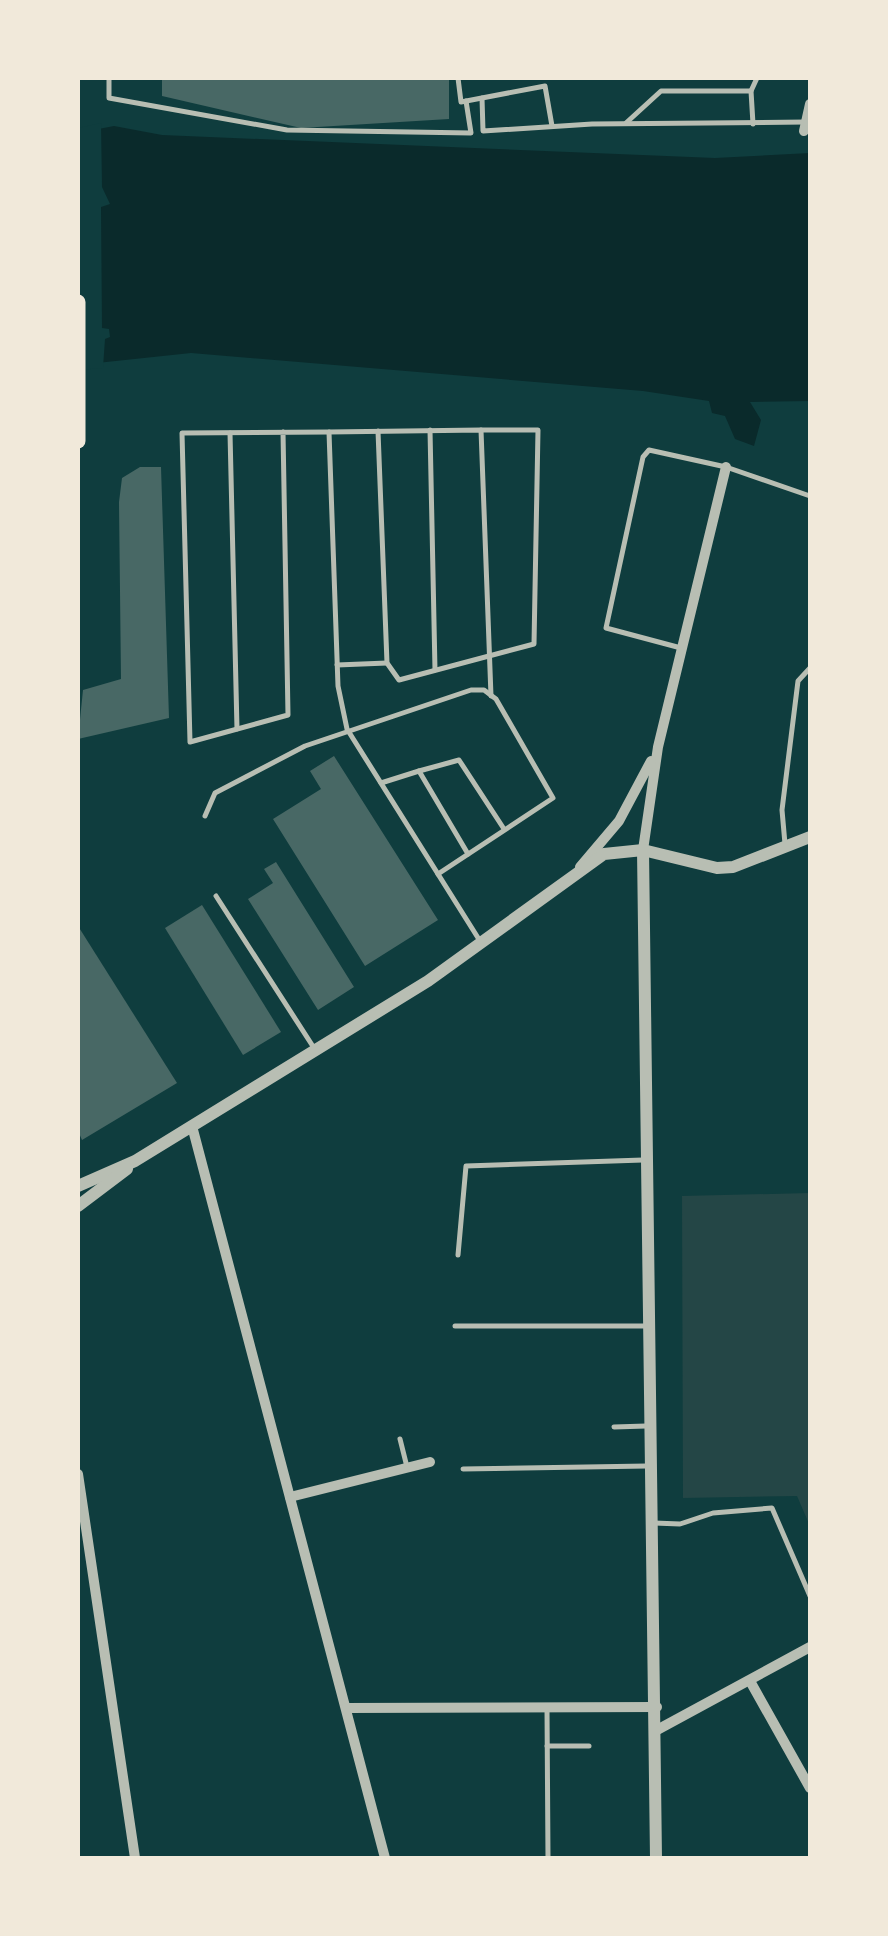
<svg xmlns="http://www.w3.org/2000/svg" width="888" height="1936" viewBox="0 0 888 1936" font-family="'DejaVu Sans',sans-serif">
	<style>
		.green { fill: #244646 }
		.water { fill: #0a2a2b }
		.pier { fill: #0f3d3e }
		.building { fill: #486865 }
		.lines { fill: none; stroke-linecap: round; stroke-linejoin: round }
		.service { stroke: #b8beb3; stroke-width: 5 }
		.minor { stroke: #b8beb3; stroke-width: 10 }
		.tertiary { stroke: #b8beb3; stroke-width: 12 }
		.trunk { stroke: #f1e9da; stroke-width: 15 }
	</style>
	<rect width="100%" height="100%" fill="#0f3d3e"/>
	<polygon class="green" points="810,1193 810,1526 797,1496 683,1498 682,1196"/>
	<polygon class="water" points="114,126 162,135 715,158 810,153 810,401 750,402 761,420 754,446 735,439 725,416 712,413 709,401 643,391 191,353 78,365 78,133"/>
	<polygon class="pier" points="101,123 102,187 110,204 101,207 102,328 109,329 110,337 105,339 103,368 78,370 78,128"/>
	<g class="building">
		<polygon points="162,78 449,78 449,119 301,128 162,96"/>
		<polygon points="140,467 161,467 169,718 78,739 83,690 121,679 119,502 122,478"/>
		<polygon points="334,756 438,920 365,966 273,819 321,789 310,771"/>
		<polygon points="276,862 354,987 318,1010 248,899 273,883 264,869"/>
		<polygon points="202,905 281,1032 243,1055 165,928"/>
		<polygon points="78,926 177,1083 82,1140 78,1131"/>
	</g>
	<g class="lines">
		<g class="service">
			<polyline points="109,78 109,98 287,130 471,133 466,101"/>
			<polyline points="458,78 461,102 545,86 552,126"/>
			<polyline points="751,91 757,78"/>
			<polyline points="482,98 483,131 592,124 806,122"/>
			<polyline points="626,123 661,91 751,91 753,124"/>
			<polyline points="430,430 435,670"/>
			<polyline points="378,431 387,663 399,680 534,644 538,430 481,430"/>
			<polyline points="283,432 288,715 190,742 182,433 329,432"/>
			<polyline points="230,433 237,729"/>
			<polyline points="681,648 606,628 643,457 649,450 726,467 810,496"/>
			<polyline points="337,665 387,663"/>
			<polyline points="381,783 419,771"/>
			<polyline points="205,816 215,793 305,746 471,690 484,690 496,699 553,798 438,874"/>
			<polyline points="785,844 782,810 798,681 810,668"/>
			<polyline points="468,854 419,771 459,760 504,829"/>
			<polyline points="216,896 314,1048"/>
			<polyline points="480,941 347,729 338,686 329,432 481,430 491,696"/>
			<polyline points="458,1255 466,1166 643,1160"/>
			<polyline points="455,1326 647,1326"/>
			<polyline points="614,1427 646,1426"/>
			<polyline points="400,1439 407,1467"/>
			<polyline points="463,1469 647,1466"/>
			<polyline points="654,1523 680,1524 713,1513 772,1508 810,1596"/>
			<polyline points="547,1708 548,1858"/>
			<polyline points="547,1746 589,1746"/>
		</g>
		<g class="minor">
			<polyline points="804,131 810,104"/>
			<polyline points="643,850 658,747 726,467"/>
			<polyline points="580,867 619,821 651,761"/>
			<polyline points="192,1126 385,1858"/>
			<polyline points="78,1474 135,1858"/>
			<polyline points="290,1497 430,1462"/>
			<polyline points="750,1681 810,1788"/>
			<polyline points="346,1708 657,1707"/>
			<polyline points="657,1730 810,1647"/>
		</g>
		<g class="tertiary">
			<polyline points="643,850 656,1858"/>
			<polyline points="78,1186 135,1161 428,981 604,854 643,850 717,868 733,867 810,837"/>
			<polyline points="78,1206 127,1169"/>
		</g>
		<polyline class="trunk" points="78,302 78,441"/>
	</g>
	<rect width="888" height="1936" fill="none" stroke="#f1e9da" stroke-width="160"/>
</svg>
